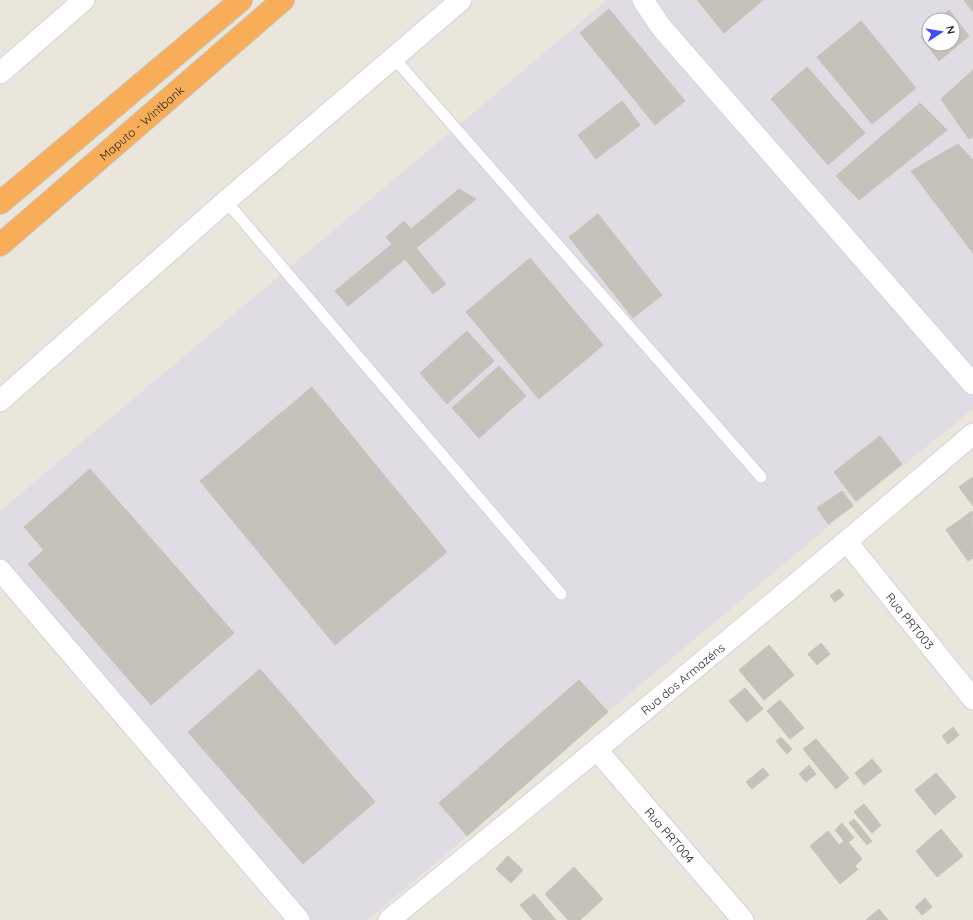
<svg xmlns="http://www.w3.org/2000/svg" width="973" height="920" viewBox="0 0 973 920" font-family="Quicksand,sans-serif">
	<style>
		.industrial { fill: #dfdce3; fill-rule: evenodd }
		.building { fill: #c6c2bb; stroke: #c6c2b5 }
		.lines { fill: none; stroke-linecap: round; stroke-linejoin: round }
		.lane-casing { stroke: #d1d2e1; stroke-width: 13 }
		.street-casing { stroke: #d1d2e1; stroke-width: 23 }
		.highway-casing { stroke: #c7c7c7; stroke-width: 24 }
		.lane { stroke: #fff; stroke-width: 11 }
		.street { stroke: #fff; stroke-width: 21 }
		.highway { stroke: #f8ae59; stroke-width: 22 }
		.labels { text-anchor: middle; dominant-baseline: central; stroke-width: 3.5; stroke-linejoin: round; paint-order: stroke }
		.street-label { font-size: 12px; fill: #292929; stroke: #fff }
	</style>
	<rect width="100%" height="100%" fill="#ebe6db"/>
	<path class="industrial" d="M607,0h366v409l-120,97 -245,206 -141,124 -99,84h-58l-310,-341v-68zM929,20h24v24h-24z"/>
	<g class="building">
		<polygon points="697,0 763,0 724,33"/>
		<polygon points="964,0 973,0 973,12"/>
		<polygon points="609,9 685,101 655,125 580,33"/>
		<polygon points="949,10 969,36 939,61 921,37 929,29 929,44 953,44 953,20 938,20"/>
		<polygon points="861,21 916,88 872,124 817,57"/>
		<polygon points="807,67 865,133 828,165 771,99"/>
		<polygon points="973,70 973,136 969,139 941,99"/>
		<polygon points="622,101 640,125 596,159 578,135"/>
		<polygon points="920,103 947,130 859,200 836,176"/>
		<polygon points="958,144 973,160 973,253 911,171"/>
		<polygon points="459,189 476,199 416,248 446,284 433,294 405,259 348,306 335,291 392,244 386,237 404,221 411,229"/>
		<polygon points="598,214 662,295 633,318 569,237"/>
		<polygon points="530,258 603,345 539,399 466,312"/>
		<polygon points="467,331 494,361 447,404 420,373"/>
		<polygon points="499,366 526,396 479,438 452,408"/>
		<polygon points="312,387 447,552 335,645 200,481"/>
		<polygon points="880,436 902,464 856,501 834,472"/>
		<polygon points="90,469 234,633 151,705 28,564 44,550 24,527"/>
		<polygon points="973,477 973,506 959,487"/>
		<polygon points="842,491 853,506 828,524 817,508"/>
		<polygon points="972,511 973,558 968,561 946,530"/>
		<polygon points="839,589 844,595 835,602 830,596"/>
		<polygon points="821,643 830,654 817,665 808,654"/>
		<polygon points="769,645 794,675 764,700 739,670"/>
		<polygon points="260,669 375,802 303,864 188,732"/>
		<polygon points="579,680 608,712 467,836 439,803"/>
		<polygon points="745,688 763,709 747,722 729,701"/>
		<polygon points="780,700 804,728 790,739 767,711"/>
		<polygon points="953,727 959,735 948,744 942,736"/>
		<polygon points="781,737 792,749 787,754 776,741"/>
		<polygon points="816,739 849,778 836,789 803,749"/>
		<polygon points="872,759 882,771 864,785 855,773"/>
		<polygon points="809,765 816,774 806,782 799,774"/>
		<polygon points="763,768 769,775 752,789 746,782"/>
		<polygon points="936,773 956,797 935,815 915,790"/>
		<polygon points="864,804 881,825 872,833 854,812"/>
		<polygon points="854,819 872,841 867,845 849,823"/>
		<polygon points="842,823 854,838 848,842 862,859 855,866 858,869 840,884 810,846 828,831 839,845 844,841 835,830"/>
		<polygon points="941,829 963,856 937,877 916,851"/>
		<polygon points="508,856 523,870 511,883 496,869"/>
		<polygon points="574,867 603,899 580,920 568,920 545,894"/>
		<polygon points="534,894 556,920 533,920 520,905"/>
		<polygon points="925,898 932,907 922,915 915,907"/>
		<polygon points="879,909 888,920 866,920"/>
	</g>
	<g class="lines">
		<g class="lane-casing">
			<g id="lane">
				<polyline points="394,58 761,477"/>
				<polyline points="226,201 356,354 561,594"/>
			</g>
		</g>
		<g class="street-casing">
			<g id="street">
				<polyline points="643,0 661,27 973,384"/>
				<polyline points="0,73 84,0"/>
				<polyline points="0,401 226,201 461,0"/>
				<path id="s1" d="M847,542l126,157"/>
				<polyline points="0,570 299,920"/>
				<path id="s2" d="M597,750l146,170"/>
				<path id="s3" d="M389,920c196,-160 391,-321 584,-486"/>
			</g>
		</g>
		<g class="highway-casing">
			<g id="highway">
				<polyline points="0,203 241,0"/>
				<path id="s4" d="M0,245l283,-245"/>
			</g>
		</g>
		<use href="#lane" class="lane"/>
		<use href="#street" class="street"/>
		<use href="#highway" class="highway"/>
	</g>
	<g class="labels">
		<g class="street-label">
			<text stroke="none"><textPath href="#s4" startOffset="187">Maputo - Wintbank</textPath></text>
			<text stroke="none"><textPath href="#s1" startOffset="101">Rua PRT003</textPath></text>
			<text stroke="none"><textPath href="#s3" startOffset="380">Rua dos Armazéns</textPath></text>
			<text stroke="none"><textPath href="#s2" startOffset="112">Rua PRT004</textPath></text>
		</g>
	</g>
	<g transform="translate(941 32) rotate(78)"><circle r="19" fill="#ffffff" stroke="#a9a9a9"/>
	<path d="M0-3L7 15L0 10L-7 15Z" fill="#404ff3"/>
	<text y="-6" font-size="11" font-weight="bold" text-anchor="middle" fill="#292929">N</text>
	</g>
</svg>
